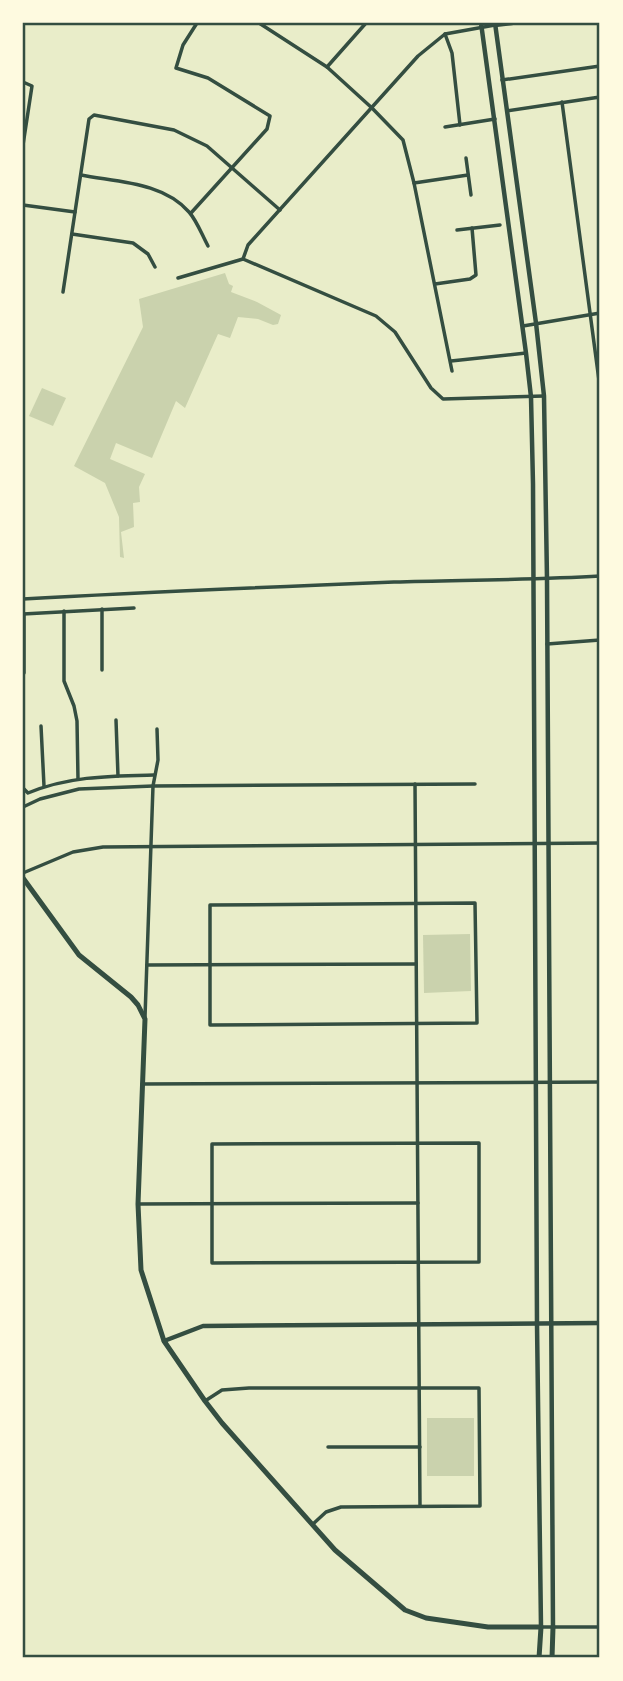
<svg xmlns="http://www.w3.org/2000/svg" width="623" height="1681" viewBox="0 0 623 1681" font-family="Inter,sans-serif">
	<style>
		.green { fill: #cad2ad }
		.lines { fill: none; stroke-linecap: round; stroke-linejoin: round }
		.minor { stroke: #344e41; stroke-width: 3.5 }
		.tertiary { stroke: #344e41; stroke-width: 4.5 }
		.secondary { stroke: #344e41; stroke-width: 5 }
		.neatline { fill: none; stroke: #344e41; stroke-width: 2.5 }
	</style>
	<rect width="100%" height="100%" fill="#e9edc9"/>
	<g class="green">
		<polygon points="225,273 229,284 233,286 231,292 257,302 281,315 278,324 273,325 258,319 238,317 230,338 218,334 185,408 176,401 152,458 116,443 110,459 145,474 139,487 140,502 133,503 134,527 121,532 124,558 120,557 119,517 105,483 74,466 143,327 139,299"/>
		<polygon points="42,388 66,398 53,426 29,416"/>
		<polygon points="470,934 471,991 424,993 423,935"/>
		<rect x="427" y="1418" width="47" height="58"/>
	</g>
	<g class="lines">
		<g class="minor">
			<polyline points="259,23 327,67 372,108 403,140 414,183 452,371"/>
			<polyline points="445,34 452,53 460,125"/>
			<polyline points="327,67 366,23"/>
			<polyline points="502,80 600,66"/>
			<polyline points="23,82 32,86 23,145"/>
			<polyline points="562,102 600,388"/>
			<polyline points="507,111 600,97"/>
			<polyline points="445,127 495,119"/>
			<polyline points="466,158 471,195"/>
			<path d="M81,175c36,7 82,7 108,37 8,9 13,23 19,34"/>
			<polyline points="414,183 468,175"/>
			<polyline points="23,205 75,212"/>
			<polyline points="191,213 267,129 270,116 208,78 176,68 183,45 197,23"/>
			<polyline points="457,230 500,225"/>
			<polyline points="72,234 133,243 148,254 155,267"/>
			<polyline points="243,259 376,316 395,332 431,388 443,399 544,396"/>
			<polyline points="178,278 243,259 248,245 418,56 445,34 495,25"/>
			<polyline points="435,284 470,279 476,275 472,228"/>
			<polyline points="63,292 89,119 94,115 174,130 207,146 280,210"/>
			<polyline points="523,326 600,313"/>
			<polyline points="451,361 526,353"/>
			<path d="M23,599c123,-7 247,-12 371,-17 69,-2 137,-2 206,-6"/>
			<polyline points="64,611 64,681 74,706 77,721 78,779"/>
			<polyline points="23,614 134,608"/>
			<polyline points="547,644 600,640"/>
			<polyline points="102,670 102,609"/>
			<polyline points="24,673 24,614"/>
			<polyline points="116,720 118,776"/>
			<polyline points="41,726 44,786"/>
			<polyline points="415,784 420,1506"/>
			<path d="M23,788l5,5c41,-17 82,-17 126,-18"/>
			<polyline points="23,807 40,799 79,789 153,786 475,784"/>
			<polyline points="23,873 73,852 103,847 600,843"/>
			<polygon points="475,903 477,1023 210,1025 210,905"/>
			<polyline points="147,965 416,964"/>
			<polyline points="145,1017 153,786 158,760 157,729"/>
			<polyline points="142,1084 600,1082"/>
			<polygon points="479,1143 479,1262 212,1263 212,1144"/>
			<polyline points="138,1204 418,1203"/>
			<polyline points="205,1401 222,1390 249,1388 479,1388 480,1506 341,1507 326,1512 313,1524"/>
			<polyline points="328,1447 420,1447"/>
			<polyline points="541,1627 600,1627"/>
		</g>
		<g class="tertiary">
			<polyline points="481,23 526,353 531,397 533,484 537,1324 541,1627"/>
			<polyline points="495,23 536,323 544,396 547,579 553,1627"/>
			<polyline points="495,25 512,23"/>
			<polyline points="164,1341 203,1326 600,1323"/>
		</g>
		<g class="secondary">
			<polyline points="23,878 79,955 131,997 138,1005 145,1019 138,1204 141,1270 164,1341 205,1401 222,1423 335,1550 405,1610 426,1618 488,1627 541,1627 539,1658"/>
			<polyline points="552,1658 553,1627"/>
		</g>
	</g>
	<rect width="623" height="1681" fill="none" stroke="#fefae0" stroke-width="49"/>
	<rect x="24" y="24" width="574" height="1632" class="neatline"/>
</svg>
